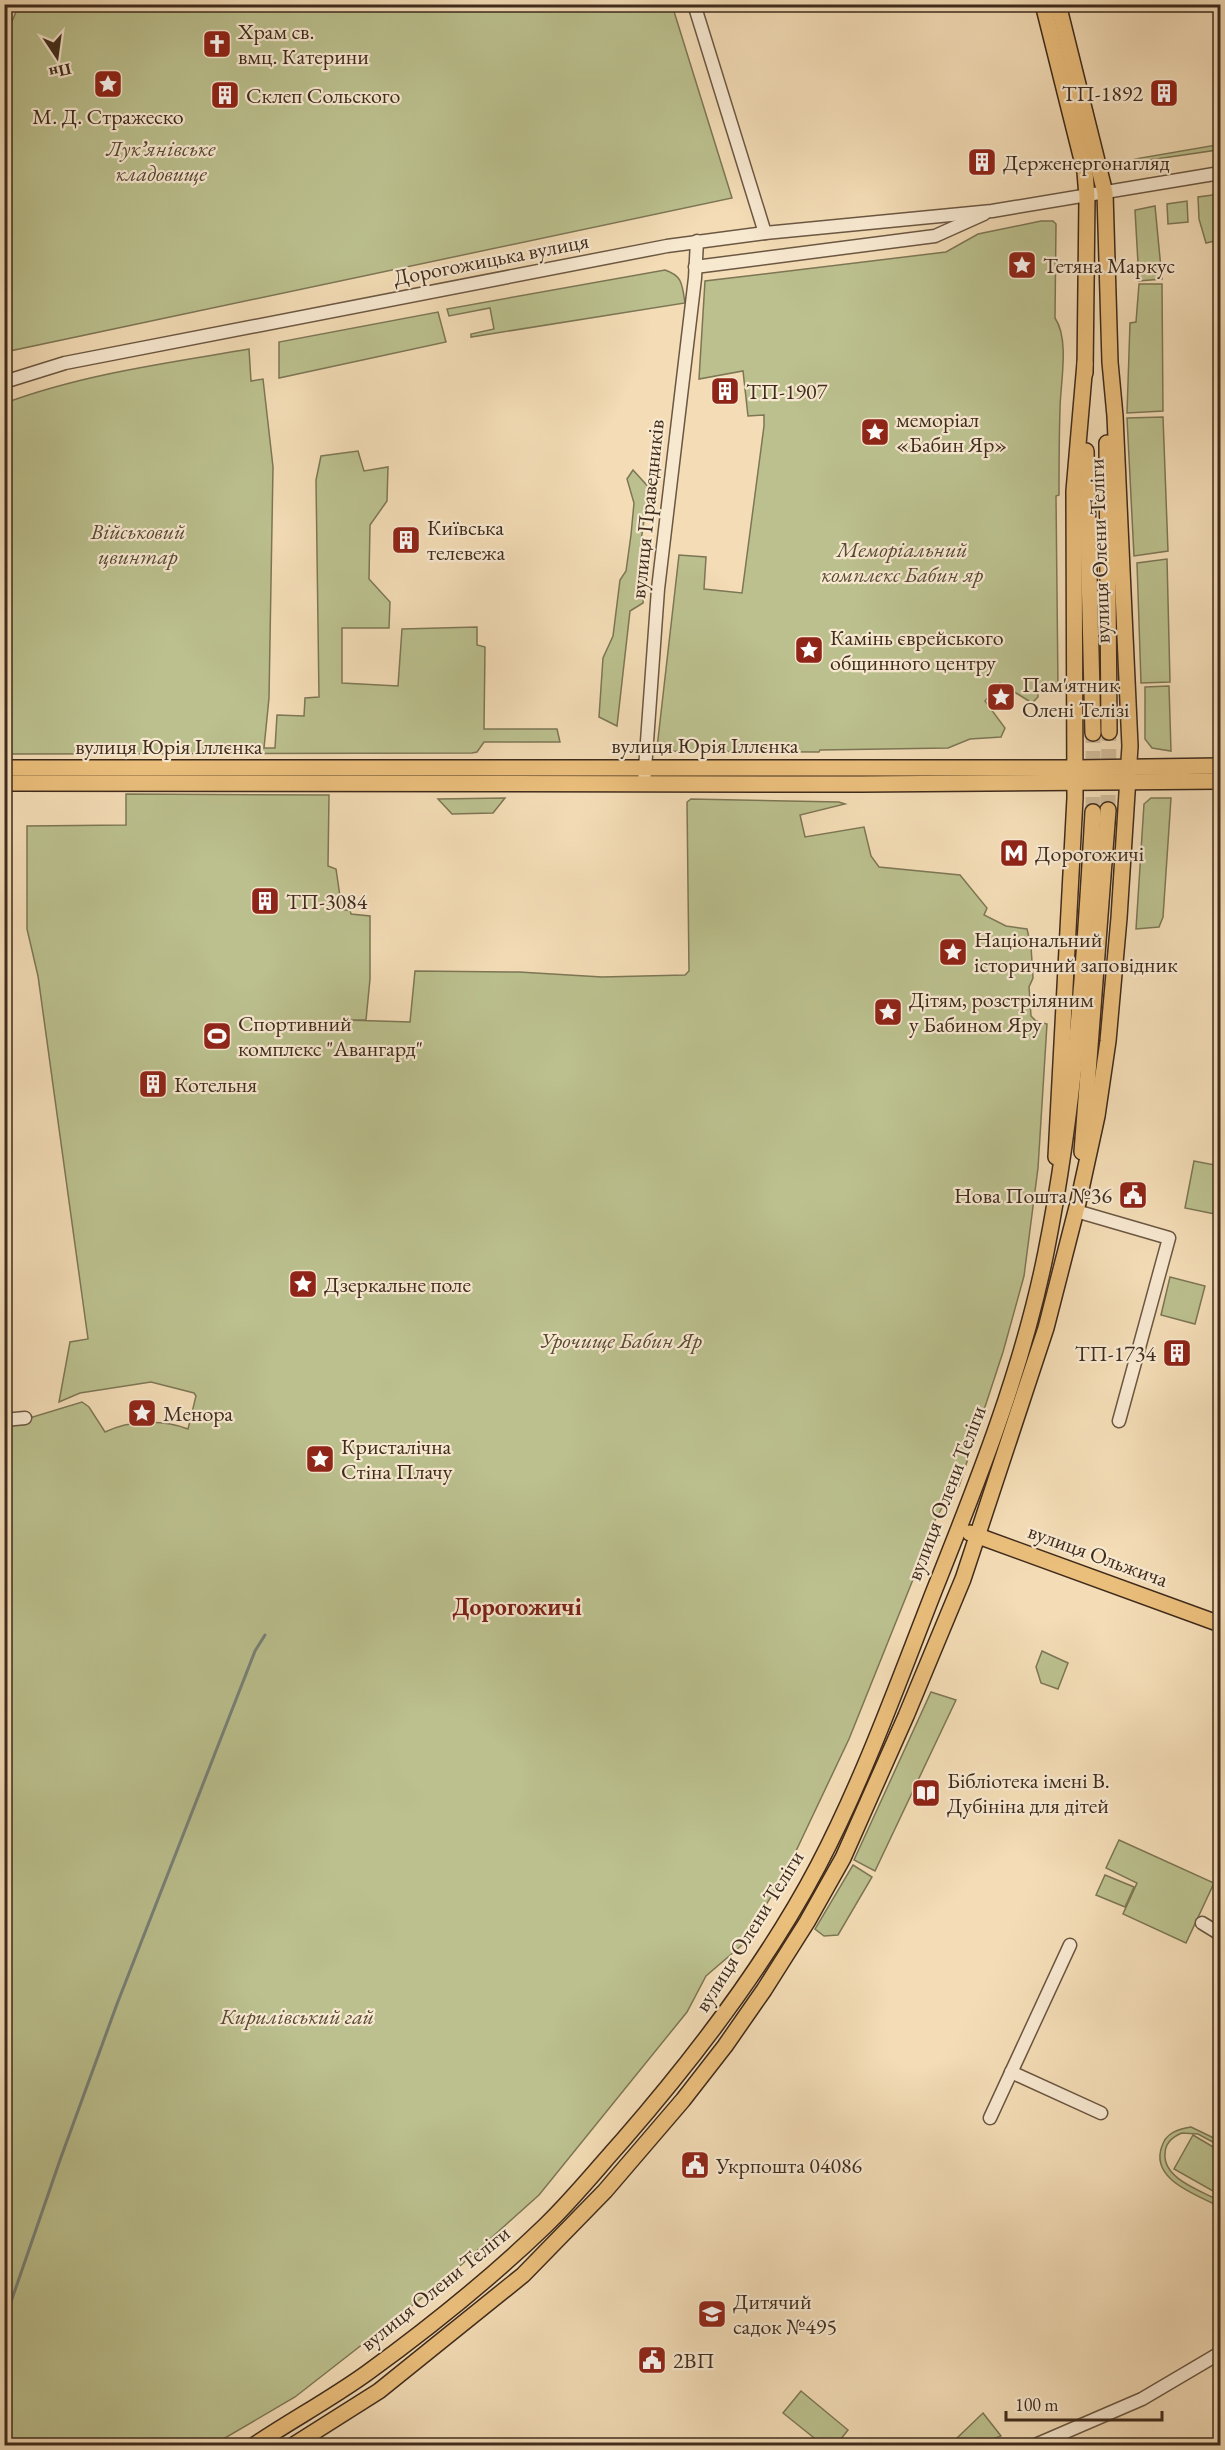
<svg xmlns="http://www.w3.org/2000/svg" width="1225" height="2450" viewBox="0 0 1225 2450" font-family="'EB Garamond',serif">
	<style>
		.green { fill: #bbc08e; stroke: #7d7655; stroke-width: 1.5 }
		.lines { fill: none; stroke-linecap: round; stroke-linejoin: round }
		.stream { stroke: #778178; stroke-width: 3 }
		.major-tunnel { stroke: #cfb997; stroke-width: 15; stroke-dasharray: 15 8; stroke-linecap: butt }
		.minor-casing { stroke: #6c5742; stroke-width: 15 }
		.major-casing { stroke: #3f2b1c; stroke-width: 18 }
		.minor { stroke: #f7e8d0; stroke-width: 12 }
		.major { stroke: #eabe7b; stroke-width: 15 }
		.labels { text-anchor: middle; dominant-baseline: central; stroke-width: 4.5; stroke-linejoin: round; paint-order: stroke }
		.poi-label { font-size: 22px; fill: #3f2b1c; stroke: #f7e8d0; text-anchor: start }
		.park-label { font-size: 22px; font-style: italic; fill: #584933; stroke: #f7e8d0 }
		.street-label { font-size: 22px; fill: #3f2b1c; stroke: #f7e8d0 }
		.neighbourhood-label { font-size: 24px; font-weight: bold; fill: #7a1f14; stroke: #f7e8d0 }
	</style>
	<rect width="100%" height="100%" fill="#f3dcb6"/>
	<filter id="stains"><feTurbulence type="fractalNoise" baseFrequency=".00333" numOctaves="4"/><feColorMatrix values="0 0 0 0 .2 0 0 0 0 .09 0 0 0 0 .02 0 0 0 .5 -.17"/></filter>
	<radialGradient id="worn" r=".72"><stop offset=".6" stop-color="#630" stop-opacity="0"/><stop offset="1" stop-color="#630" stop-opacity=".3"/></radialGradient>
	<g class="green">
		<polygon points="19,5 672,5 732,198 5,352 4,40"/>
		<polygon points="1216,145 1217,150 1136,162 1135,159"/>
		<polygon points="1220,194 1220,218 1215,219 1219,240 1206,243 1199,219 1198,197"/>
		<polygon points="1187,201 1188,222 1168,224 1167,204"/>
		<polygon points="1155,206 1162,279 1139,281 1135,210"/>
		<path d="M1041,221h12l3,3 -1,94c15,22 5,67 5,92 -1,29 -1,57 -1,85l-3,1 2,192 -20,1v8l-6,6 -32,-20 -15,18 20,27 -4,9 -31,2 -22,9 -128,2 -1,2 -159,-1 -3,-3 22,-193 27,2 -2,32 38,4 22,-167v-11l-16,1 -5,-45 -44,8 6,-98 241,-29 32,-18z"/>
		<path d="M665,270c18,6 17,15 20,33l-214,34v-3l23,-5 -4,-21 -41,8 -2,-7z"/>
		<polygon points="1139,284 1162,284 1163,411 1127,413 1130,323 1136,322"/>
		<polygon points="438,312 446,342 279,378 279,342"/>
		<path d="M249,349l2,32 12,-2 10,88 -4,231 -5,50h11l2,-33 27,1 1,-18 14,-1 -3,-217 5,-24 37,-5 6,20 24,-4 -1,34 -17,24 -1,54 21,23 -1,26h-47v55l56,3 4,-57 75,-2v18l8,2 -1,82h73l3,13h-76l-7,10 -5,1 -467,1v-351c78,-29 162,-40 244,-54z"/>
		<polygon points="1163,417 1168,551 1134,556 1127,418"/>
		<polygon points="633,470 653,492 645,514 641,541 647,560 643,603 630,611 617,726 599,717 603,658 613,636 620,580 626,571 631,535 634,503 627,479"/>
		<polygon points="1167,559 1170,682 1141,683 1137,563"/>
		<polygon points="1169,686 1171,751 1152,748 1145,739 1145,687"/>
		<path d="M126,794l203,1 -1,71 8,3 6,41h8l1,4 19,2v63l-4,41h-20l64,2 5,-51 104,1 83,5 83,-2 4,-4 -2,-169 4,-3 148,3 6,2 -45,11 5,22 59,-10 7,29 8,11 81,8 27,33 -3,7 22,11 21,3 4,17 2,32 -4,9 2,29 5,5 11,3 -9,144 -14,108 -21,76 -44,134 -11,11 -15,27 -15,43 -69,172 -62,131 -45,75 -36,31 -19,36 -148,183 -98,88 -146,114 -82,48 -208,1v-1025l18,-1 59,-18 7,5 16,25c25,-12 58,-13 83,-3l8,-33 -2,-3 -43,-11 -71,11 -21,9 11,-60 18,-3 -50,-363 -11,-47v-103l99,-1z"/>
		<polygon points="505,798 493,813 452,814 438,799"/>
		<polygon points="1151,798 1171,798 1163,917 1159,927 1136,929 1144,804"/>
		<polygon points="1194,1161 1220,1166 1220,1215 1185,1208"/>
		<polygon points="1170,1277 1205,1286 1195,1324 1161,1315"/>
		<polygon points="1042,1651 1068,1663 1058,1689 1041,1683 1036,1667"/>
		<polygon points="931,1692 956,1700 875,1871 854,1860"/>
		<polygon points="1119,1840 1214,1883 1186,1943 1123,1914 1137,1883 1106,1868"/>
		<polygon points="853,1865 872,1877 838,1935 824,1936 815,1929"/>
		<polygon points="1105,1875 1134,1887 1125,1907 1096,1895"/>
		<path d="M1191,2127l29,14v5l-22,-12 -16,-1c-10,4 -17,10 -17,21 -2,25 37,37 55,47v6c-22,-12 -71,-27 -58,-61 4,-13 16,-17 29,-19z"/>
		<polygon points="1193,2135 1220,2151 1220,2195 1174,2169"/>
		<polygon points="801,2391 848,2430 836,2445 823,2445 783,2413"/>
		<polygon points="983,2413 1001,2436 978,2445 964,2445 956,2439"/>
	</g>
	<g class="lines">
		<polyline class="stream" points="4,2322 60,2160 117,2004 255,1651 265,1635"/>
		<g class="major-tunnel">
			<polyline points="1108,810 1109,732"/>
			<polyline points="1093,812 1093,733"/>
		</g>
		<g class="minor-casing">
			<g id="minor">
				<polyline points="694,4 765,233"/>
				<polyline points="695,267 935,236 984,214"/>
				<polyline points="4,382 65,363 667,246 765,233 992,211 1220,173"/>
				<polyline points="644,783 658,589 695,278 697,241"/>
				<polyline points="1076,1211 1169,1238 1119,1421"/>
				<polyline points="4,1420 25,1418"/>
				<polyline points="1202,1923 1220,1934"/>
				<polyline points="1011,2072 1101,2113"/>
				<polyline points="990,2118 1070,1945"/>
				<polyline points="1033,2446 1142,2399 1220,2353"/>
			</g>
		</g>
		<g class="major-casing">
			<g id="major">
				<polyline points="1043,4 1085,172 1087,197 1085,373"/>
				<polyline points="1107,443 1109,732"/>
				<polyline points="1086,451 1093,733"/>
				<polyline points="4,768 1076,768 1220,766"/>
				<polyline points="4,783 861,784 1220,781"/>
				<polyline points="1082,1152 1108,810"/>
				<polyline points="1056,1157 1075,798 1074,491 1085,363"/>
				<polyline points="970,1533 1220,1624"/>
				<path d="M253,2446c37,-25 78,-47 114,-73 62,-45 123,-94 178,-147 28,-27 52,-57 78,-86 73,-84 143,-175 195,-274 46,-88 80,-183 116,-275 44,-110 89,-223 112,-339 29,-145 39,-292 47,-440"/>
				<polyline points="292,2446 379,2391 523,2275 605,2191 683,2100 725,2046 764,1990 807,1922 843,1858 906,1716 963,1579 1046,1328 1078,1203 1097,1116 1108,1041 1119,918 1130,746 1115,416 1110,362 1105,193 1058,4"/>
			</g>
		</g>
		<use href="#minor" class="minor"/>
		<use href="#major" class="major"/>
	</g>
	<defs>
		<g id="church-square" transform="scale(1.5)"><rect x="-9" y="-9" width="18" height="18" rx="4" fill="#8f2418" stroke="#f7e8d0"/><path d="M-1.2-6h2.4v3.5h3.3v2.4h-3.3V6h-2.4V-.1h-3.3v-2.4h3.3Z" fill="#fff"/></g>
		<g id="sight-square" transform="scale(1.5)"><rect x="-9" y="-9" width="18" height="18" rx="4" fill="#8f2418" stroke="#f7e8d0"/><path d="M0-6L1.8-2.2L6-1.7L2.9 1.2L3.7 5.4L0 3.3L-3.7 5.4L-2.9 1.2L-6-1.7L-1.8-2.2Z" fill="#fff"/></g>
		<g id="building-square" transform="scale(1.5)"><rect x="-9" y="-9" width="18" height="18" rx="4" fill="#8f2418" stroke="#f7e8d0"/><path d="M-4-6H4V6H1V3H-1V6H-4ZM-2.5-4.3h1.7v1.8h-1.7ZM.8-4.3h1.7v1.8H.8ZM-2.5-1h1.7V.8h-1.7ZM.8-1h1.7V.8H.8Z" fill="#fff"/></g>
		<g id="metro-square" transform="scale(1.5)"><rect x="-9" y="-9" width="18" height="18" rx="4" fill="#8f2418" stroke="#f7e8d0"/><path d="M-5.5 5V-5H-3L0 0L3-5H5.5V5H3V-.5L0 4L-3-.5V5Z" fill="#fff"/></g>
		<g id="stadium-square" transform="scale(1.5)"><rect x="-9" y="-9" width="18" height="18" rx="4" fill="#8f2418" stroke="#f7e8d0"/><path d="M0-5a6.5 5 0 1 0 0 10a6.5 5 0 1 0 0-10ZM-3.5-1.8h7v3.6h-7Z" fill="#fff"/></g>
		<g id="civic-square" transform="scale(1.5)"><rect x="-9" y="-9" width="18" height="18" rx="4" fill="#8f2418" stroke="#f7e8d0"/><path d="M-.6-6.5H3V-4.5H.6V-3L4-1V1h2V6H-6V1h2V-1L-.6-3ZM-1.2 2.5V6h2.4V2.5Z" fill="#fff"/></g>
		<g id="library-square" transform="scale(1.5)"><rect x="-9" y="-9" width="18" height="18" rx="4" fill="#8f2418" stroke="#f7e8d0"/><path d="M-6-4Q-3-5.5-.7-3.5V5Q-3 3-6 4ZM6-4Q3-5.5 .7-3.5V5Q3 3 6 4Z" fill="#fff"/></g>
		<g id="school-square" transform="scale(1.5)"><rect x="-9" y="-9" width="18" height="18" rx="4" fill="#8f2418" stroke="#f7e8d0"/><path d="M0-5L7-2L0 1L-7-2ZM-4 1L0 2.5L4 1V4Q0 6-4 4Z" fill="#fff"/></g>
	</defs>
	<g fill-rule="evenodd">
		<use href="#church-square" x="217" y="44"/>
		<use href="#sight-square" x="108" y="84"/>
		<use href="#building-square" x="1164" y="93"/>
		<use href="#building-square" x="225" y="95"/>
		<use href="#building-square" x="982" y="162"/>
		<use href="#sight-square" x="1022" y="265"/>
		<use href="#building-square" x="725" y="391"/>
		<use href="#sight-square" x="875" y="432"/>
		<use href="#building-square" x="406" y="540"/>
		<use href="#sight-square" x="809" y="650"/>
		<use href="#sight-square" x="1001" y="697"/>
		<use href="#metro-square" x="1014" y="853"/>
		<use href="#building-square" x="265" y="901"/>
		<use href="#sight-square" x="953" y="952"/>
		<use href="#sight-square" x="888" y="1012"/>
		<use href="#stadium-square" x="217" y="1036"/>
		<use href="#building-square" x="153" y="1084"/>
		<use href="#civic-square" x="1133" y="1195"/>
		<use href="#sight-square" x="303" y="1284"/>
		<use href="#building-square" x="1177" y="1353"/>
		<use href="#sight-square" x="142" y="1413"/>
		<use href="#sight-square" x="320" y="1459"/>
		<use href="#library-square" x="926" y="1793"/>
		<use href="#civic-square" x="695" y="2165"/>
		<use href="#school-square" x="712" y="2314"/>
		<use href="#civic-square" x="652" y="2360"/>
	</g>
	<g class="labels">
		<g class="poi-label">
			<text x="238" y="31">Храм св.<tspan x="238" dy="25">вмц. Катерини</tspan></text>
			<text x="1143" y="93" text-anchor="end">ТП-1892</text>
			<text x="246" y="95">Склеп Сольского</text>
			<text x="108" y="116" text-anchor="middle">М. Д. Стражеско</text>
			<text x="1003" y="162">Держенергонагляд</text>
			<text x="1043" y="265">Тетяна Маркус</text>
			<text x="746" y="391">ТП-1907</text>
			<text x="896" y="419">меморіал<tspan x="896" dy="25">«Бабин Яр»</tspan></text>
			<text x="427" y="527">Київська<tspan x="427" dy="25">телевежа</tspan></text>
			<text x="830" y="637">Камінь єврейського<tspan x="830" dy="25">общинного центру</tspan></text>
			<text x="1022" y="684">Пам'ятник<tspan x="1022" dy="25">Олені Телізі</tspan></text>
			<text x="1035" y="853">Дорогожичі</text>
			<text x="286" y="901">ТП-3084</text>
			<text x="974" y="939">Національний<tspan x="974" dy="25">історичний заповідник</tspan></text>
			<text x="909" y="999">Дітям, розстріляним<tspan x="909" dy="25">у Бабином Яру</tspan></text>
			<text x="238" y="1023">Спортивний<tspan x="238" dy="25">комплекс "Авангард"</tspan></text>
			<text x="174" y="1084">Котельня</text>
			<text x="1112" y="1195" text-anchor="end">Нова Пошта №36</text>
			<text x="324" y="1284">Дзеркальне поле</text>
			<text x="1156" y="1353" text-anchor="end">ТП-1734</text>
			<text x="163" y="1413">Менора</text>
			<text x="341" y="1446">Кристалічна<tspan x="341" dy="25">Стіна Плачу</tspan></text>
			<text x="947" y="1780">Бібліотека імені В.<tspan x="947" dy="25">Дубініна для дітей</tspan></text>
			<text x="716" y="2165">Укрпошта 04086</text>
			<text x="733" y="2301">Дитячий<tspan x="733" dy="25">садок №495</tspan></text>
			<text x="673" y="2360">2ВП</text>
		</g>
		<g class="park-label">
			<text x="161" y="148">Лукʼянівське<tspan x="161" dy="25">кладовище</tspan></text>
			<text x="138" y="531">Військовий<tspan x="138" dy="25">цвинтар</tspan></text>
			<text x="902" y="549">Меморіальний<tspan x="902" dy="25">комплекс Бабин яр</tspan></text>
			<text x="621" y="1340">Урочище Бабин Яр</text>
			<text x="297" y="2016">Кирилівський гай</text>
		</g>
		<g class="street-label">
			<text transform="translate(491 259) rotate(-11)">Дорогожицька вулиця</text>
			<text transform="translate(647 509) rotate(-84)">вулиця Праведників</text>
			<text transform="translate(1099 551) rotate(-92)">вулиця Олени Теліги</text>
			<text x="705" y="745">вулиця Юрія Іллєнка</text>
			<text x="169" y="746">вулиця Юрія Іллєнка</text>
			<text transform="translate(946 1493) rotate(-69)">вулиця Олени Теліги</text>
			<text transform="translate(1098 1555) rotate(20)">вулиця Ольжича</text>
			<text transform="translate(749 1931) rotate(-58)">вулиця Олени Теліги</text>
			<text transform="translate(435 2288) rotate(-39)">вулиця Олени Теліги</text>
		</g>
		<g class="neighbourhood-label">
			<text x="517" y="1606">Дорогожичі</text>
		</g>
	</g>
	<rect width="1225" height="2450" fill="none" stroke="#f3dcb6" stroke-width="24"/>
	<rect x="6" y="6" width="1213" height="2438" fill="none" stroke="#3f2b1c" stroke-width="3"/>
	<rect x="12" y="12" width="1201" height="2426" fill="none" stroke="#3f2b1c" stroke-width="1.5"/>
	<g transform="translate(57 57) rotate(167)" stroke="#f7e8d0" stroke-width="4.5" paint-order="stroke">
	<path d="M0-4.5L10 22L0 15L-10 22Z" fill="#3f2b1c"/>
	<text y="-9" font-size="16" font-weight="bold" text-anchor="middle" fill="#3f2b1c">Пн</text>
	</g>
	<path d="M1006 2411v9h156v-9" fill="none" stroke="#3f2b1c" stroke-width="3"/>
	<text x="1015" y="2411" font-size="18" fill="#3f2b1c" stroke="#f7e8d0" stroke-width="4.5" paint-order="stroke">100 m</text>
	<rect width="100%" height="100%" filter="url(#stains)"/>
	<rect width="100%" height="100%" fill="url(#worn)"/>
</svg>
